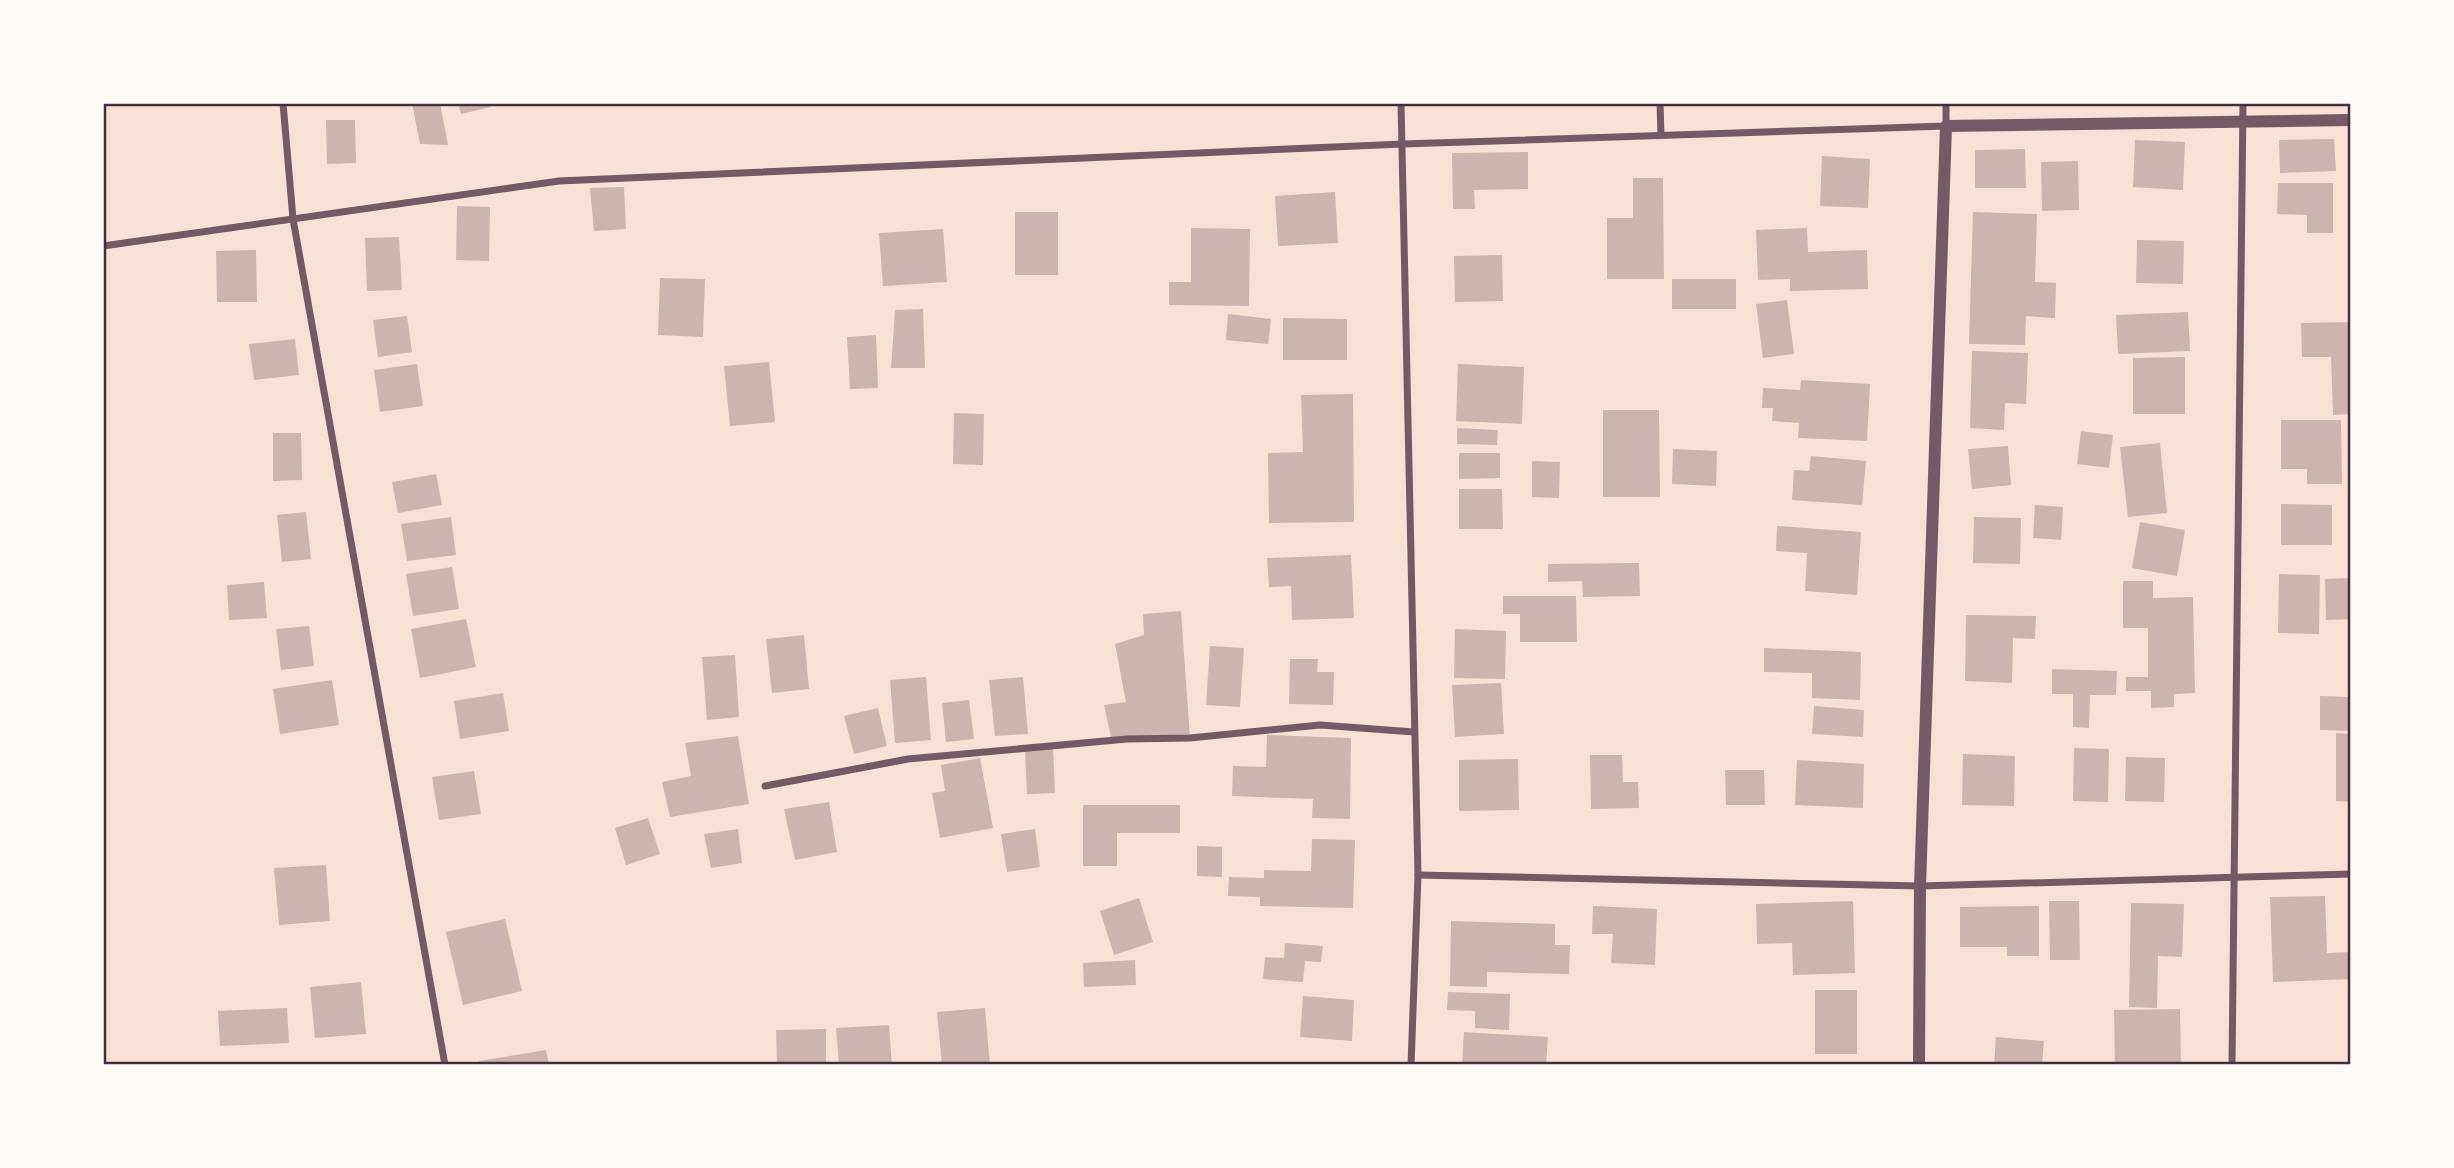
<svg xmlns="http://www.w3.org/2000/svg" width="2454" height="1168" viewBox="0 0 2454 1168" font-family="Rubik,sans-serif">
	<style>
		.building { fill: #ccb4b1 }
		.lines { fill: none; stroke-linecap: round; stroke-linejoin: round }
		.minor { stroke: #755966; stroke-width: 7 }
		.tertiary { stroke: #755966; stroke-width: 12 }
		.neatline { fill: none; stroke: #4a2c40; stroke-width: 2.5 }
	</style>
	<rect width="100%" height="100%" fill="#f7e1d7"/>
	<g class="building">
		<polygon points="412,103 440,103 448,145 420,144"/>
		<polygon points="458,103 490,103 491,107 461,114"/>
		<polygon points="326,120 355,120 356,163 327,164"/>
		<polygon points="2334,139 2336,171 2280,173 2279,140"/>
		<polygon points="2135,140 2185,142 2183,190 2133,187"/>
		<polygon points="2025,149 2026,188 1975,188 1975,150"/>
		<polygon points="1528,152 1528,189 1474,190 1475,209 1453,209 1452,153"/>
		<polygon points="1822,156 1870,159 1868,208 1820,206"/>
		<polygon points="2078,161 2079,210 2042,211 2041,162"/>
		<polygon points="1633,178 1663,178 1664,279 1607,279 1607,218 1633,218"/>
		<polygon points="2278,183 2333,183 2333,233 2307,233 2307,215 2277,214"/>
		<polygon points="624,187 626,229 594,231 590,188"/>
		<polygon points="1335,192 1338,243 1278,246 1275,196"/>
		<polygon points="457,206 490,207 489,261 456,260"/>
		<rect x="1015" y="212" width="43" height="63"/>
		<polygon points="1973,212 2037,214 2035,282 2056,283 2055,318 2026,316 2025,345 1969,344"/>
		<polygon points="1191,228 1250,229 1249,306 1169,305 1169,282 1191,282"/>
		<polygon points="1807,228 1808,252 1867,250 1868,289 1790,291 1790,279 1758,280 1756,230"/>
		<polygon points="943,229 947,282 883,286 879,233"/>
		<polygon points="399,237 402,290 367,291 365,238"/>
		<polygon points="2137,240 2184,241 2183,284 2136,283"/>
		<polygon points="256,250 257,302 217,302 216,251"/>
		<polygon points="1502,255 1503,301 1455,302 1454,256"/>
		<polygon points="660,278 705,279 703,337 658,335"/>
		<rect x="1672" y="279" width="64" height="30"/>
		<polygon points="1787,300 1794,354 1763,358 1756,304"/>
		<polygon points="923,309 925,368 891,368 895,310"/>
		<polygon points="2188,312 2190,351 2118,354 2116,315"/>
		<polygon points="1228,314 1271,319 1268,344 1226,340"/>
		<polygon points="407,316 412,352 378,357 373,320"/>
		<polygon points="1283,318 1347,319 1347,360 1283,360"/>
		<polygon points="2351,322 2351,414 2333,415 2331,357 2302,357 2301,323"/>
		<polygon points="876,335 878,388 850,389 847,337"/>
		<polygon points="295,339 299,375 254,380 249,344"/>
		<polygon points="1972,351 2028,353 2026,404 2005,403 2004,430 1970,428"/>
		<polygon points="2185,357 2185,414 2133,414 2133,358"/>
		<polygon points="769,362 775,422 730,426 724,366"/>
		<polygon points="417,364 423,406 380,412 374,370"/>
		<polygon points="1458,364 1524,367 1522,424 1456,421"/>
		<polygon points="1801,380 1870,384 1867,441 1798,438 1799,423 1772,421 1773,408 1762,408 1763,388 1800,390"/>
		<polygon points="1353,394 1354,522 1269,523 1268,453 1303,452 1301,395"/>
		<polygon points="1603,410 1659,410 1660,497 1603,497"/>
		<polygon points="954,413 984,414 983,465 953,464"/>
		<polygon points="2281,420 2341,420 2342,484 2307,484 2307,469 2281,469"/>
		<polygon points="1457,428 1498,430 1497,445 1457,444"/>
		<polygon points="2081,431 2113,435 2109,468 2077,464"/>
		<polygon points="273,433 301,433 302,480 273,481"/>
		<polygon points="2160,443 2167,513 2128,517 2120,447"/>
		<polygon points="2008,446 2011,485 1972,489 1968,449"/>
		<polygon points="1673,449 1717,451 1716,486 1672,484"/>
		<polygon points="1459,453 1500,453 1500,478 1459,479"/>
		<polygon points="1811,456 1866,461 1862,505 1792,500 1794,470 1809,471"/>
		<polygon points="1532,461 1560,462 1559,498 1532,497"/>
		<polygon points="436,474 442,505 398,513 392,482"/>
		<polygon points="1459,489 1502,489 1503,529 1459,529"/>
		<polygon points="2281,504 2332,505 2332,545 2281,545"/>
		<polygon points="2035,505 2063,507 2061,540 2033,538"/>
		<polygon points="306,512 311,559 282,562 277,515"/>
		<polygon points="451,517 456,555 407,561 401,524"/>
		<polygon points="1974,517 2021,518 2020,564 1973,563"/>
		<polygon points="2140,522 2185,530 2177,576 2132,568"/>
		<polygon points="1777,526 1861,532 1857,595 1805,591 1807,553 1776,551"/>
		<polygon points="1351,555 1354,618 1292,620 1291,586 1269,587 1267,558"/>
		<polygon points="1639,563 1640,596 1583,597 1582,581 1548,582 1548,564"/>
		<polygon points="452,567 459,609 413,616 406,574"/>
		<polygon points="2279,574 2320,575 2319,634 2278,633"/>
		<polygon points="2351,578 2351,619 2326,620 2325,579"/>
		<polygon points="2123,581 2153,581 2153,598 2193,597 2195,693 2174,694 2174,707 2151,708 2151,691 2126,691 2126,677 2148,677 2148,628 2123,628"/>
		<polygon points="264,582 267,618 229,620 227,585"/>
		<polygon points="1503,596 1576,596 1577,642 1520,642 1520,614 1503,614"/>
		<polygon points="1181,611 1190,738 1111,737 1104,705 1126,702 1115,644 1144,635 1143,614"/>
		<polygon points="1966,615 2036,616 2035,639 2013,638 2012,683 1965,681"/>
		<polygon points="466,619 476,667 420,678 411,629"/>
		<polygon points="309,626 314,666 281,670 276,629"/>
		<polygon points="1455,629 1506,631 1505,679 1454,678"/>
		<polygon points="804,635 809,689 772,693 766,639"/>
		<polygon points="1210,646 1244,648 1240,707 1206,705"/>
		<polygon points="1764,648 1861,652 1860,700 1812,698 1812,673 1764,672"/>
		<polygon points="735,655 739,717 707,720 702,657"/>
		<polygon points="1290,659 1318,659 1317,672 1334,672 1333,705 1289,704"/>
		<polygon points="2052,669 2117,671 2116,695 2090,695 2089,728 2073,727 2073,694 2052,694"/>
		<polygon points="926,677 931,740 895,743 890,680"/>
		<polygon points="1023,677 1028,734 995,736 989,680"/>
		<polygon points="332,680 339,725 280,734 273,689"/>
		<polygon points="1501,683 1504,734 1455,737 1452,685"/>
		<polygon points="503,693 509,731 460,739 454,701"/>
		<polygon points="2320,696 2351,697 2351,731 2320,730"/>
		<polygon points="969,700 974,739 946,742 942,703"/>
		<polygon points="1814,706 1864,710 1863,737 1812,734"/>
		<polygon points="878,708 887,746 854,754 844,716"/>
		<polygon points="2336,733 2351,734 2351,802 2336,801"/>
		<polygon points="1267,735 1351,738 1350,819 1312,818 1313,799 1232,796 1233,766 1266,767"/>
		<polygon points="738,736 749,804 670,817 662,782 691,776 685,743"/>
		<polygon points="1053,747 1055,793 1027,794 1025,749"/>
		<polygon points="2074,748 2109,749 2108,802 2073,801"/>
		<polygon points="1963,754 2015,756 2014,806 1962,805"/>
		<polygon points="1590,755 1622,755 1623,782 1638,782 1639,808 1591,809"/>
		<polygon points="2126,757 2165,758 2164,802 2125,801"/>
		<polygon points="980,758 993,828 940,838 932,793 945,791 941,765"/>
		<polygon points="1518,759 1519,810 1459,811 1459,760"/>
		<polygon points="1797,760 1864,764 1863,808 1795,805"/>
		<polygon points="1725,770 1764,770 1765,805 1726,805"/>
		<polygon points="474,771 481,814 439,820 432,777"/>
		<polygon points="829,802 837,852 795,860 784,809"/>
		<polygon points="1083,805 1180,805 1180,833 1117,833 1117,866 1083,866"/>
		<polygon points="648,818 660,854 626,865 615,828"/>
		<polygon points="738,829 742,863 711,868 704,834"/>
		<polygon points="1035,829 1040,867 1007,872 1001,834"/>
		<polygon points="1312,839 1355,840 1353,908 1260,906 1260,897 1228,896 1229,877 1264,878 1264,870 1311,871"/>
		<polygon points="1197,846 1222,847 1222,877 1197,876"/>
		<polygon points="326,865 330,921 279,925 274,868"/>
		<polygon points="2325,896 2327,953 2351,952 2351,979 2273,982 2270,897"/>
		<polygon points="1139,898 1153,942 1114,955 1100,911"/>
		<polygon points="1853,901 1855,973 1793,975 1792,943 1757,944 1756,904"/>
		<polygon points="2049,901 2079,901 2080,960 2050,960"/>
		<polygon points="2131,903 2184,904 2182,957 2158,956 2157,1008 2129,1007"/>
		<polygon points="1593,906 1657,909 1655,965 1611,963 1613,934 1592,934"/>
		<polygon points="2039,906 2039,956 2007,956 2007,947 1960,947 1960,907"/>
		<polygon points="505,919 522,991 463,1005 446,932"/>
		<polygon points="1451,921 1555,924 1555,945 1570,945 1569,974 1487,972 1487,987 1450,986"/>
		<polygon points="1285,943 1323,946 1321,962 1305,961 1303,982 1263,979 1265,957 1284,958"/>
		<polygon points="1135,960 1136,985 1084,987 1083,963"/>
		<polygon points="361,982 366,1034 315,1038 310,987"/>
		<rect x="1815" y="990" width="42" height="64"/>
		<polygon points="1448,992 1510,994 1509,1030 1475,1028 1475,1011 1447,1010"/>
		<polygon points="1303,996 1354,1000 1352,1041 1300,1037"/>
		<polygon points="287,1008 289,1043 220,1046 218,1011"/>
		<polygon points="985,1008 990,1065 942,1065 937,1012"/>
		<polygon points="2180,1009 2181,1065 2115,1065 2114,1010"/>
		<polygon points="889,1025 892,1065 839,1065 836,1028"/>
		<polygon points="826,1029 826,1065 777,1065 776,1030"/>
		<polygon points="1464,1032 1548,1037 1546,1065 1462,1065"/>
		<polygon points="1996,1037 2044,1041 2042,1065 1994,1065"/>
		<polygon points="546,1050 549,1065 479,1065 479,1061"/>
	</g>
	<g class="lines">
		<g class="minor">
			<polyline points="283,103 293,219 445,1065"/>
			<polyline points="1401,103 1418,875 1411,1065"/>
			<polyline points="1660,103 1661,135"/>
			<polyline points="103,246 559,181 1403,144 1946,126 1946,103"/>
			<polyline points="765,786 908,759 1127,739 1190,738 1320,725 1414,732"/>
			<polyline points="1418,875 1920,886 2351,874"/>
			<polyline points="2232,1065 2243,103"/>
		</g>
		<polyline class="tertiary" points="1919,1065 1920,886 1946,126 2351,120"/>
	</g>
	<rect width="2454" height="1168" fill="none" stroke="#fffaf5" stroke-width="210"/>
	<rect x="105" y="105" width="2244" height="958" class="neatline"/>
</svg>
